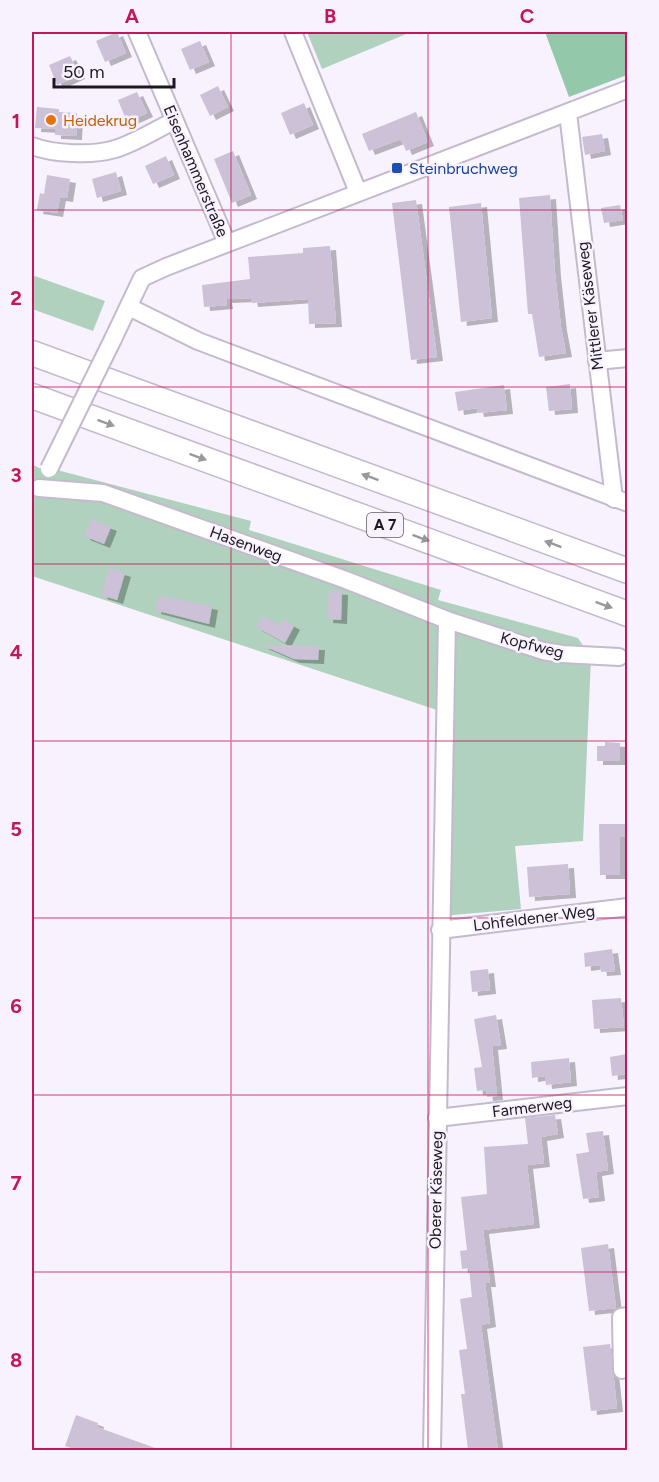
<svg xmlns="http://www.w3.org/2000/svg" width="659" height="1482" viewBox="0 0 659 1482" font-family="Figtree,sans-serif">
	<style>
		.green { fill: #b0d1bd }
		.forest { fill: #93c9aa }
		.building { fill: #ccc1d6; filter: url(#shadow) }
		.lines { fill: none; stroke-linecap: round; stroke-linejoin: round }
		.minor-casing { stroke: #c4b9ce; stroke-width: 20 }
		.highway-casing { stroke: #c4b9ce; stroke-width: 27 }
		.minor { stroke: #fff; stroke-width: 16 }
		.highway { stroke: #fff; stroke-width: 24 }
		.minor-bridge-casing { stroke: #c4b9ce; stroke-width: 20; stroke-linecap: butt }
		.minor-bridge { stroke: #fff; stroke-width: 16 }
		.oneway { fill: #99979b }
		.grid { fill: none; stroke: #c2185b; stroke-width: 1.5; stroke-opacity: 0.55 }
		.food-dot { fill: #e8710a; stroke: #f8f2ff; stroke-width: 2 }
		.transit-dot { fill: #1a4fb4; stroke: #f8f2ff; stroke-width: 2 }
		.labels { text-anchor: middle; dominant-baseline: central; stroke-width: 5; stroke-linejoin: round; paint-order: stroke }
		.shield { fill: #f8f2ff; stroke: #5e5963; stroke-width: 1.5 }
		.shield-label { font-size: 15px; font-weight: bold; fill: #1c1820 }
		.food-label { font-size: 16px; fill: #c56008; stroke: #f8f2ff; text-anchor: start }
		.transit-label { font-size: 16px; fill: #164399; stroke: #f8f2ff; text-anchor: start }
		.street-label { font-size: 16px; fill: #1c1820; stroke: #f8f2ff }
		.neatline { fill: none; stroke: #c2185b; stroke-width: 2 }
		.grid-label { font-size: 20px; text-anchor: middle; font-weight: bold; fill: #c2185b }
	</style>
	<defs>
		<filter id="shadow"><feDropShadow dx="6" dy="4" stdDeviation="0" flood-color="#0004"/></filter>
	</defs>
	<rect width="100%" height="100%" fill="#f8f2ff"/>
	<g class="green">
		<polygon points="307,32 411,32 322,69"/>
		<polygon points="32,275 105,301 93,331 32,309"/>
		<polygon points="32,464 39,468 57,470 251,521 249,530 441,590 438,600 578,638 591,658 583,841 515,846 521,909 453,915 434,919 437,710 32,576"/>
	</g>
	<polygon class="forest" points="545,32 627,32 627,75 569,97"/>
	<g class="building">
		<polygon points="117,32 126,53 105,62 96,41"/>
		<polygon points="200,41 209,62 190,70 181,49"/>
		<polygon points="70,56 79,75 57,85 49,65"/>
		<polygon points="218,86 228,107 210,116 200,95"/>
		<polygon points="137,92 147,113 127,122 118,100"/>
		<polygon points="304,103 313,125 290,135 281,113"/>
		<polygon points="37,107 59,109 59,112 77,113 76,136 55,135 55,129 35,128"/>
		<polygon points="416,112 428,142 406,151 401,139 369,151 362,134"/>
		<polygon points="602,134 605,151 585,155 582,137"/>
		<polygon points="233,151 251,195 232,203 214,159"/>
		<polygon points="166,156 174,175 153,184 145,166"/>
		<polygon points="116,172 121,191 97,198 92,179"/>
		<polygon points="47,175 70,179 67,198 60,197 57,213 37,210 40,193 44,194"/>
		<polygon points="550,195 555,273 561,327 566,353 539,357 532,314 528,314 519,198"/>
		<polygon points="416,200 437,357 411,360 392,203"/>
		<polygon points="481,203 492,318 461,322 449,207"/>
		<polygon points="620,205 623,220 604,223 601,208"/>
		<polygon points="330,246 336,323 309,324 308,299 252,303 251,298 226,299 227,305 204,307 202,285 250,279 248,257 303,253 303,248"/>
		<polygon points="570,384 572,409 549,411 546,387"/>
		<polygon points="504,385 507,410 478,413 477,408 458,411 455,392"/>
		<polygon points="91,519 111,527 104,544 84,536"/>
		<polygon points="109,568 125,573 117,600 101,595"/>
		<polygon points="329,590 342,591 341,620 327,619"/>
		<polygon points="159,596 212,606 209,624 155,610"/>
		<polygon points="263,616 279,625 282,619 294,626 285,643 256,627"/>
		<polygon points="262,645 319,646 318,660 294,659"/>
		<polygon points="605,742 620,743 620,761 597,761 597,746 605,746"/>
		<polygon points="599,824 627,824 627,837 620,837 620,875 600,875"/>
		<polygon points="568,864 570,894 529,897 527,867"/>
		<polygon points="612,949 615,971 601,972 600,965 585,967 584,953"/>
		<polygon points="488,969 490,990 472,992 470,971"/>
		<polygon points="621,998 624,1027 594,1029 592,1000"/>
		<polygon points="496,1015 501,1045 492,1046 497,1096 487,1097 486,1090 477,1091 474,1068 482,1067 474,1019"/>
		<polygon points="627,1054 627,1074 612,1076 610,1057"/>
		<polygon points="569,1058 571,1082 546,1085 545,1076 532,1078 531,1062"/>
		<polygon points="555,1115 558,1134 541,1137 544,1163 527,1165 534,1224 483,1230 490,1283 485,1283 490,1323 481,1325 498,1450 468,1450 461,1394 465,1394 459,1350 467,1349 460,1299 472,1297 469,1268 462,1269 460,1251 467,1250 461,1197 487,1194 484,1147 528,1144 525,1118"/>
		<polygon points="603,1131 608,1170 596,1172 599,1197 583,1199 576,1154 589,1152 586,1133"/>
		<polygon points="608,1244 616,1308 589,1311 581,1248"/>
		<polygon points="610,1344 617,1408 591,1411 583,1347"/>
		<polygon points="76,1415 98,1423 97,1427 158,1449 158,1450 76,1450 65,1446"/>
	</g>
	<g class="lines">
		<g class="minor-casing">
			<g id="minor">
				<polyline points="137,32 227,243"/>
				<polyline points="293,32 358,192"/>
				<polyline points="568,113 614,499"/>
				<path d="M32,146c21,8 60,10 83,3 20,-6 40,-19 59,-28"/>
				<polyline points="129,307 198,341 628,503"/>
				<polyline points="113,339 142,278 166,267 628,89"/>
				<polyline points="597,361 628,358"/>
				<polyline points="39,488 103,493 346,580 447,620 543,651 562,654 619,657"/>
				<polyline points="440,930 628,907"/>
				<polyline points="437,1118 628,1096"/>
				<polyline points="622,1370 621,1317 628,1316"/>
				<polyline points="432,1450 447,620"/>
			</g>
		</g>
		<g class="highway-casing">
			<g id="highway">
				<polyline points="32,353 628,571"/>
				<polyline points="32,396 628,614"/>
			</g>
		</g>
		<use href="#minor" class="minor"/>
		<use href="#highway" class="highway"/>
		<g class="minor-bridge-casing">
			<polyline id="minor-bridge" points="49,469 113,339"/>
		</g>
		<use href="#minor-bridge" class="minor-bridge"/>
	</g>
	<defs><path id="oneway-solid" d="M-6-.8H1V-3.2L6.5 0L1 3.2V.8H-6Z" transform="scale(1.5)"/></defs>
	<g class="oneway">
		<use href="#oneway-solid" transform="translate(106 423) rotate(20)"/>
		<use href="#oneway-solid" transform="translate(198 457) rotate(20)"/>
		<use href="#oneway-solid" transform="translate(370 477) rotate(-160)"/>
		<use href="#oneway-solid" transform="translate(421 538) rotate(20)"/>
		<use href="#oneway-solid" transform="translate(553 544) rotate(-160)"/>
		<use href="#oneway-solid" transform="translate(604 605) rotate(20)"/>
	</g>
	<path class="grid" d="M231,32v1418M428,32v1418M32,210h596M32,387h596M32,564h596M32,741h596M32,918h596M32,1095h596M32,1272h596"/>
	<circle class="food-dot" cx="51" cy="120" r="6"/>
	<rect class="transit-dot" x="391" y="162" width="12" height="12" rx="3"/>
	<g class="labels">
		<rect class="shield" x="367" y="513" width="36" height="24" rx="4.5"/>
		<g class="shield-label">
			<text x="385" y="525">A 7</text>
		</g>
		<g class="food-label">
			<text x="63" y="120">Heidekrug</text>
		</g>
		<g class="transit-label">
			<text x="409" y="168">Steinbruchweg</text>
		</g>
		<g class="street-label">
			<text transform="translate(196 171) rotate(67)">Eisenhammerstraße</text>
			<text transform="translate(590 306) rotate(-97)">Mittlerer Käseweg</text>
			<text transform="translate(246 544) rotate(20)">Hasenweg</text>
			<text transform="translate(532 645) rotate(14)">Kopfweg</text>
			<text transform="translate(534 918) rotate(-7)">Lohfeldener Weg</text>
			<text transform="translate(532 1107) rotate(-7)">Farmerweg</text>
			<text transform="translate(436 1190) rotate(-89)">Oberer Käseweg</text>
		</g>
	</g>
	<rect width="659" height="1482" fill="none" stroke="#f8f2ff" stroke-width="66"/>
	<path d="M54 78v9h120v-9" fill="none" stroke="#1c1820" stroke-width="3"/>
	<text x="63" y="78" font-size="18" fill="#1c1820" stroke="#f8f2ff" stroke-width="4.5" paint-order="stroke">50 m</text>
	<rect x="33" y="33" width="593" height="1416" class="neatline"/>
	<g class="grid-label">
		<text x="132" y="23">A</text>
		<text x="330" y="23">B</text>
		<text x="527" y="23">C</text>
		<text x="16" y="128">1</text>
		<text x="16" y="305">2</text>
		<text x="16" y="482">3</text>
		<text x="16" y="659">4</text>
		<text x="16" y="836">5</text>
		<text x="16" y="1013">6</text>
		<text x="16" y="1190">7</text>
		<text x="16" y="1367">8</text>
	</g>
</svg>
